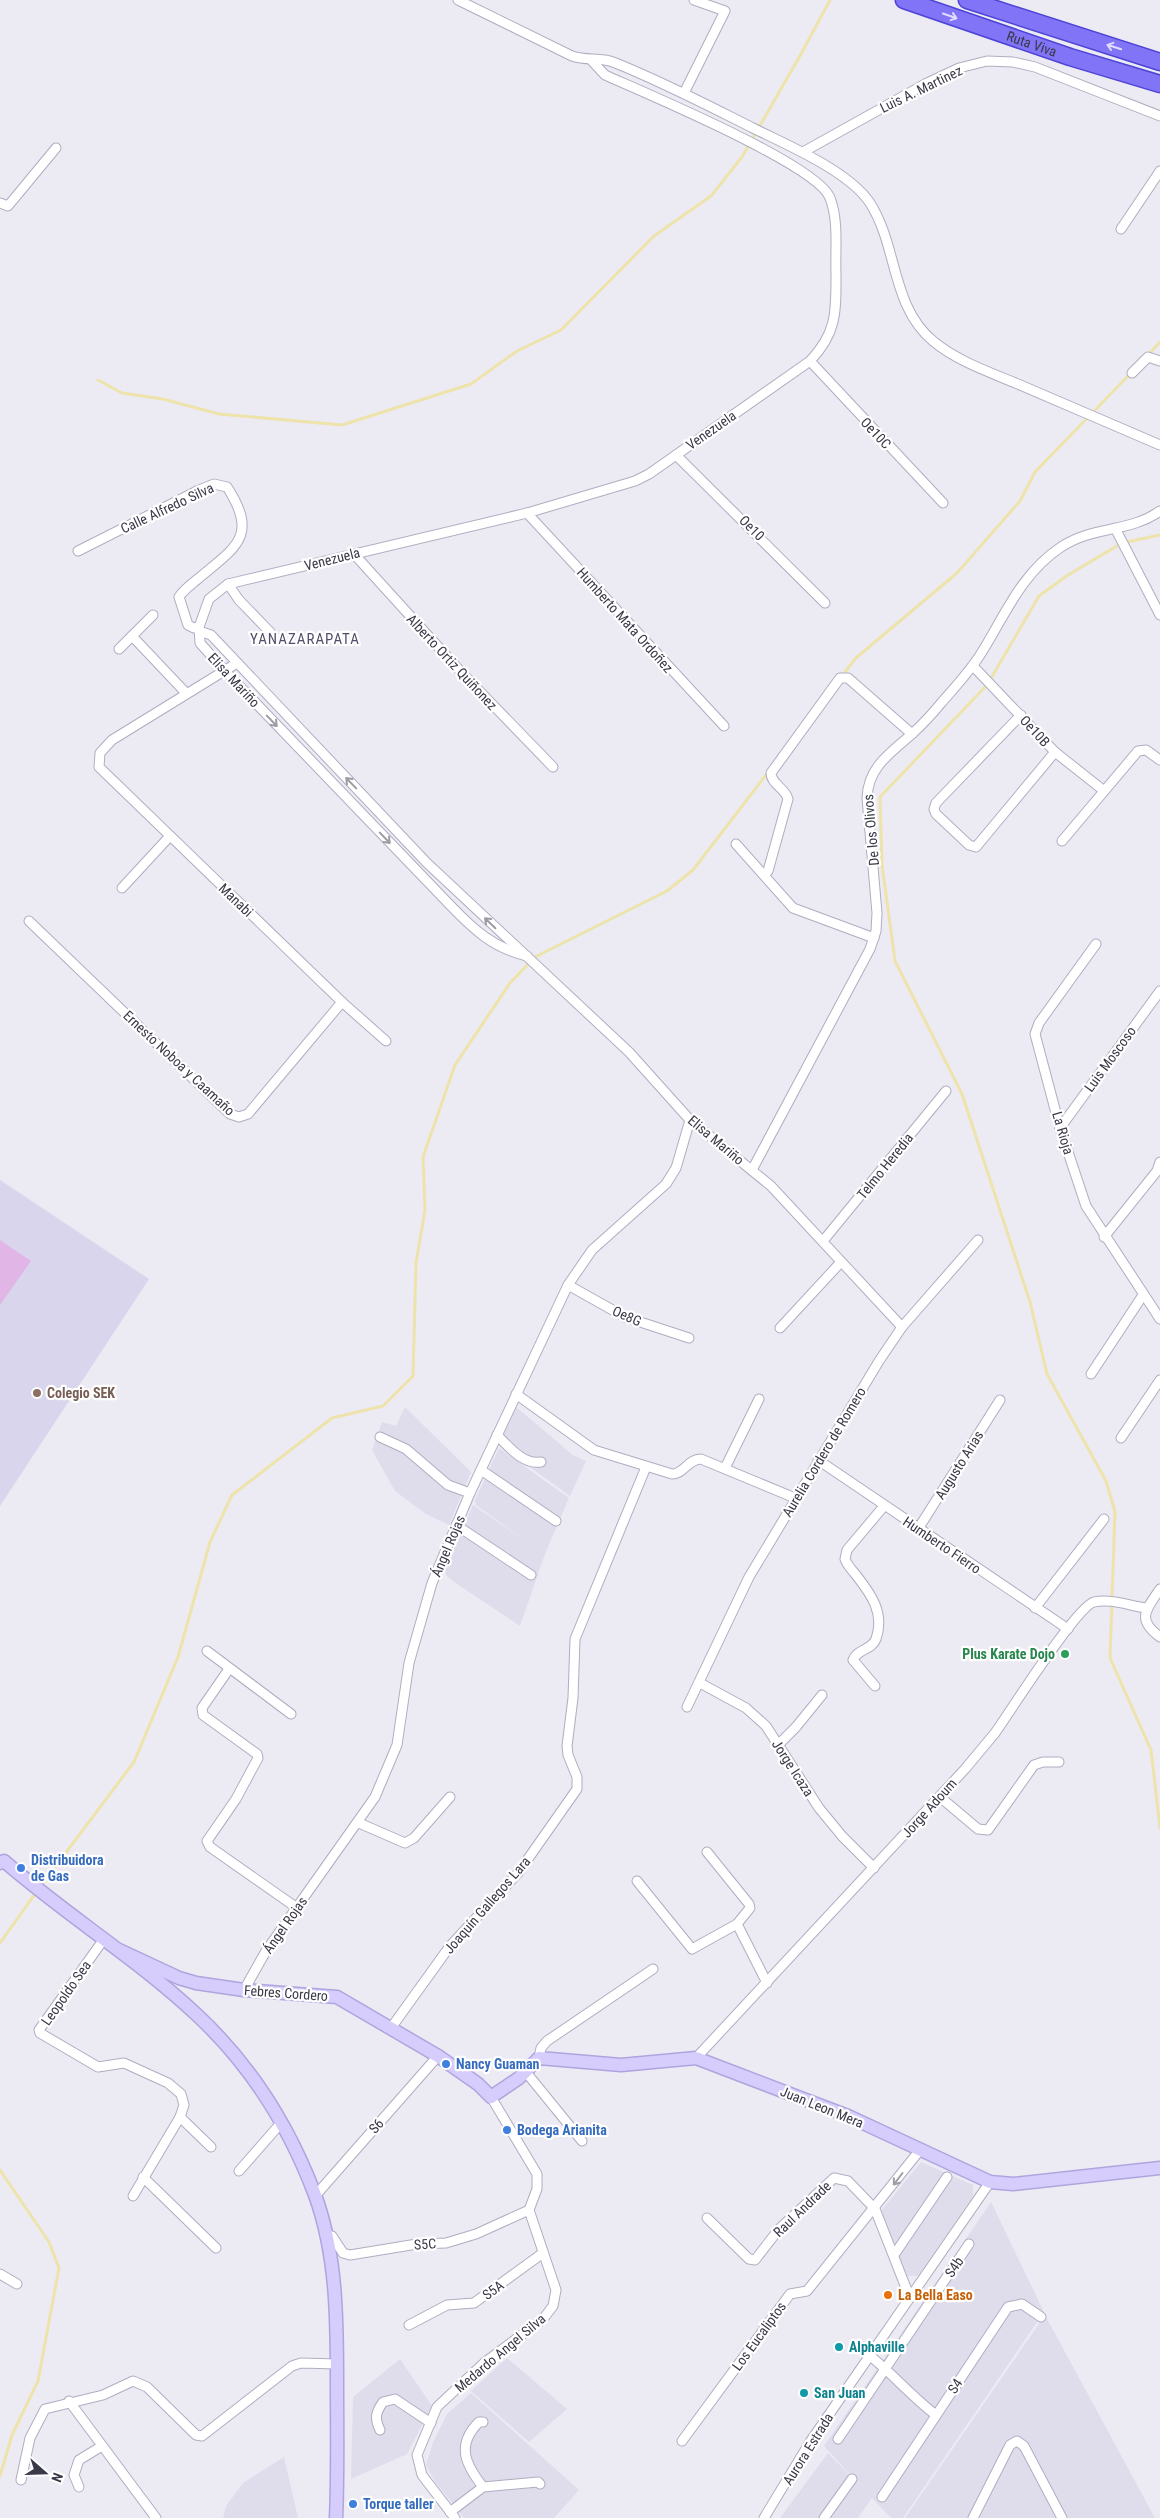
<svg xmlns="http://www.w3.org/2000/svg" width="1160" height="2518" viewBox="0 0 1160 2518" font-family="'Roboto Condensed',sans-serif">
	<style>
		.residential { fill: #dfddec }
		.education { fill: #d9d5ed }
		.pitch { fill: #e1b6e6 }
		.lines { fill: none; stroke-linecap: round; stroke-linejoin: round }
		.stream { stroke: #ede3ab; stroke-width: 3 }
		.street-casing { stroke: #afadc0; stroke-width: 11 }
		.secondary-casing { stroke: #afa5de; stroke-width: 15 }
		.highway-casing { stroke: #4d43d6; stroke-width: 19 }
		.street { stroke: #fff; stroke-width: 9 }
		.secondary { stroke: #d6cdfc; stroke-width: 12 }
		.highway { stroke: #8174f6; stroke-width: 16 }
		.oneway { stroke: #e0dcfd }
		.oneway2 { stroke: #9c9ca4 }
		.education-dot { fill: #8d6e63; stroke: #fff; stroke-width: 2 }
		.leisure-dot { fill: #2e9e5b; stroke: #fff; stroke-width: 2 }
		.shop-dot { fill: #3f7fe0; stroke: #fff; stroke-width: 2 }
		.food-dot { fill: #e8710a; stroke: #fff; stroke-width: 2 }
		.culture-dot { fill: #0f9aa8; stroke: #fff; stroke-width: 2 }
		.labels { text-anchor: middle; dominant-baseline: central; stroke-width: 4.5; stroke-linejoin: round; paint-order: stroke }
		.street-label { font-size: 14px; fill: #393948; stroke: #fff }
		.education-label { font-size: 14px; font-weight: bold; fill: #785e54; stroke: #fff; text-anchor: start }
		.leisure-label { font-size: 14px; font-weight: bold; fill: #27864d; stroke: #fff; text-anchor: end }
		.shop-label { font-size: 14px; font-weight: bold; fill: #366cbe; stroke: #fff; text-anchor: start }
		.food-label { font-size: 14px; font-weight: bold; fill: #c56008; stroke: #fff; text-anchor: start }
		.culture-label { font-size: 14px; font-weight: bold; fill: #0d838f; stroke: #fff; text-anchor: start }
		.neighbourhood-label { font-size: 15px; letter-spacing: 1px; fill: #51506b; stroke: #fff }
	</style>
	<rect width="100%" height="100%" fill="#ecebf4"/>
	<g class="residential">
		<polygon points="405,1407 471,1472 449,1525 426,1514 395,1491 372,1450 382,1422 396,1426"/>
		<polygon points="516,1407 573,1455 586,1461 570,1496 499,1445"/>
		<polygon points="499,1448 569,1498 545,1554 520,1626 454,1582 446,1575 445,1569 473,1505 527,1542 476,1505 475,1500"/>
		<polygon points="921,2162 973,2185 973,2196 918,2276 907,2276 881,2211"/>
		<polygon points="991,2202 1044,2312 903,2518 891,2518 872,2498 858,2518 780,2518 828,2453 862,2488 824,2446"/>
		<polygon points="1045,2315 1155,2518 905,2518"/>
		<polygon points="507,2358 567,2409 529,2442 471,2391"/>
		<polygon points="400,2359 432,2406 407,2454 351,2479 353,2397"/>
		<polygon points="471,2393 579,2490 554,2518 464,2518 436,2483 426,2465 433,2442 447,2414"/>
		<polygon points="284,2457 298,2518 223,2518 226,2506 243,2483"/>
	</g>
	<polygon class="education" points="0,1180 149,1279 0,1506"/>
	<polygon class="pitch" points="0,1240 31,1261 0,1305"/>
	<g class="lines">
		<g class="stream">
			<polyline points="1148,355 1160,342"/>
			<polyline points="98,380 122,393 163,399 219,414 342,425 471,384 517,351 561,330 654,236 711,196 742,157 801,54 830,0"/>
			<polyline points="1160,535 1122,543 1068,575 1039,596 987,685 880,797 882,865 895,961 962,1094 1030,1302 1047,1374 1106,1481 1115,1512 1110,1658 1151,1750 1160,1828"/>
			<polyline points="841,677 856,658 957,573 1020,501 1035,472 1130,374"/>
			<polyline points="41,1886 134,1762 178,1657 210,1542 232,1495 332,1418 383,1406 413,1376 416,1263 425,1210 423,1157 455,1065 510,983 535,957 667,891 693,870 769,771"/>
			<polyline points="0,1943 37,1891"/>
			<polyline points="0,2170 49,2242 59,2268 38,2381 12,2435 0,2476"/>
		</g>
		<g class="street-casing">
			<g id="street">
				<path d="M458,0l114,56c14,5 28,1 41,6 48,19 94,43 140,66 34,17 96,43 117,75 28,44 21,103 63,138 24,20 56,31 85,43 47,20 95,41 142,61"/>
				<polyline points="684,93 725,11 694,0"/>
				<polyline points="803,152 927,83 959,68 987,61 1013,62 1035,67 1160,116"/>
				<polyline points="0,203 8,206 56,148"/>
				<polyline points="1121,229 1160,171"/>
				<polyline points="810,361 943,503"/>
				<polyline points="1132,373 1148,357 1160,361"/>
				<polyline points="676,455 825,603"/>
				<polyline points="527,513 724,726"/>
				<polyline points="1115,528 1160,615"/>
				<path d="M78,551l121,-61 15,-6 13,3c32,49 9,60 -28,91 -7,6 -15,11 -20,19l9,28 6,3 5,-1"/>
				<polyline points="354,554 461,672 553,767"/>
				<polyline points="228,584 239,600 270,632"/>
				<polyline points="199,631 211,635 427,863 629,1052 690,1120 771,1186 902,1327"/>
				<polyline points="132,636 186,693"/>
				<polyline points="119,649 153,615"/>
				<polyline points="237,663 112,740 100,753 99,767 342,1002 386,1041"/>
				<polyline points="973,666 1055,752 1103,790"/>
				<polyline points="1021,715 936,803 934,809 936,814 969,845 976,847 1055,752"/>
				<polyline points="1062,841 1138,751 1146,750 1160,760"/>
				<polyline points="736,844 793,908 874,938"/>
				<path d="M768,871l20,-72c-3,-11 -17,-15 -17,-26l69,-95h8l64,56"/>
				<polyline points="122,888 170,836"/>
				<polyline points="29,921 230,1114 239,1117 248,1114 342,1002"/>
				<polyline points="1096,944 1039,1023 1035,1034 1060,1128 1086,1206 1160,1319"/>
				<path d="M527,956c-34,-8 -54,-27 -77,-51l-226,-235 -24,-27 -1,-16 10,-28 19,-15 299,-71 108,-32 14,-7 161,-113c27,-28 26,-49 26,-87 -1,-24 3,-53 -6,-76 -12,-33 -185,-105 -225,-123l-13,-14"/>
				<polyline points="1060,1128 1160,991"/>
				<path d="M752,1170l118,-221 6,-18 1,-18 -10,-115c1,-32 25,-46 46,-65 11,-10 20,-20 29,-31 14,-16 29,-32 40,-50 24,-39 40,-79 79,-105 34,-22 68,-14 99,-36"/>
				<polyline points="1104,1237 1157,1171 1160,1162"/>
				<polyline points="823,1241 946,1091"/>
				<polyline points="568,1285 625,1317 689,1338"/>
				<polyline points="780,1328 841,1262"/>
				<polyline points="1091,1374 1143,1295"/>
				<path d="M516,1394l78,56 78,24c12,0 16,-15 29,-15l94,39"/>
				<path d="M497,1435c12,12 26,30 44,27"/>
				<polyline points="380,1437 406,1449 448,1485 470,1493"/>
				<polyline points="1121,1438 1160,1380"/>
				<polyline points="818,1460 1068,1629"/>
				<polyline points="725,1468 759,1399"/>
				<polyline points="481,1470 556,1521"/>
				<polyline points="456,1525 531,1575"/>
				<polyline points="918,1529 1000,1400"/>
				<path d="M1160,1589c-14,21 -24,30 0,48"/>
				<polyline points="1035,1608 1104,1519"/>
				<polyline points="207,1651 291,1714"/>
				<polyline points="229,1669 202,1708 203,1715 257,1754 258,1758 236,1799 207,1841 210,1847 297,1908"/>
				<polyline points="700,1683 746,1708 766,1726 819,1808 842,1836 874,1868"/>
				<path d="M875,1686l-22,-26c4,-11 19,-10 23,-21 9,-26 -5,-45 -20,-64 -4,-5 -9,-10 -11,-16l2,-9 37,-44"/>
				<polyline points="687,1707 749,1577 879,1361 902,1327 978,1240"/>
				<polyline points="779,1744 796,1727 822,1695"/>
				<polyline points="940,1797 978,1829 988,1830 1034,1765 1043,1762 1059,1762"/>
				<polyline points="359,1823 405,1843 414,1838 450,1797"/>
				<polyline points="637,1881 692,1949 737,1924 750,1908 749,1904 707,1852"/>
				<polyline points="737,1924 767,1983"/>
				<polyline points="104,1939 39,2030 40,2033 98,2067 124,2063 168,2083 181,2094 184,2105 180,2117 211,2147"/>
				<polyline points="244,1990 266,1951 375,1797 397,1745 409,1663 432,1583 470,1493 568,1285 592,1250 666,1184 676,1168 690,1120"/>
				<polyline points="391,2028 450,1946 518,1873 577,1789 577,1777 568,1755 567,1746 573,1698 575,1639 646,1467"/>
				<polyline points="539,2058 541,2048 547,2041 653,1969"/>
				<path d="M696,2058l269,-289c10,-12 20,-24 30,-36 15,-21 81,-126 99,-131 17,-4 36,4 53,6"/>
				<polyline points="525,2071 582,2141"/>
				<polyline points="239,2171 281,2123"/>
				<polyline points="143,2177 216,2248"/>
				<polyline points="133,2196 180,2117"/>
				<polyline points="315,2196 438,2056"/>
				<polyline points="707,2218 749,2259 755,2260 779,2229 834,2178 848,2181 875,2209 910,2298"/>
				<polyline points="325,2235 332,2236 343,2253 350,2255 417,2244 446,2243 476,2234 529,2210"/>
				<polyline points="894,2255 947,2177"/>
				<polyline points="0,2274 17,2284"/>
				<polyline points="409,2325 447,2305 474,2303 543,2253"/>
				<path d="M869,2355c24,19 43,42 67,60"/>
				<polyline points="69,2401 156,2518"/>
				<path d="M380,2430c-6,-12 -4,-18 3,-28l12,-3 36,24"/>
				<polyline points="838,2439 969,2244"/>
				<polyline points="682,2441 790,2294 807,2291 920,2150"/>
				<polyline points="21,2480 30,2438 45,2409 103,2395 133,2381 147,2387 196,2435 202,2436 292,2366 301,2363 337,2364"/>
				<polyline points="79,2487 74,2475 79,2460 102,2446"/>
				<path d="M483,2487c-18,-23 -27,-42 -4,-65h4"/>
				<polyline points="882,2497 1008,2307 1022,2304 1041,2317"/>
				<polyline points="450,2512 483,2487 538,2482 540,2484"/>
				<polyline points="455,2518 422,2475 417,2455 437,2407 484,2363 543,2319 553,2306 556,2290 529,2210 537,2189 537,2174 491,2097"/>
				<polyline points="764,2518 810,2442 990,2182"/>
				<polyline points="824,2518 852,2479"/>
				<polyline points="973,2518 1010,2445 1017,2441 1024,2446 1062,2518"/>
			</g>
		</g>
		<g class="secondary-casing">
			<g id="secondary">
				<path d="M0,1863l4,-2c62,54 132,97 192,153 54,50 93,112 119,181 22,60 22,126 22,188 0,45 1,90 -1,135"/>
				<polyline points="119,1950 179,1978 196,1983 244,1990 337,1997 438,2056 478,2084 491,2097 519,2078 539,2058 621,2065 696,2058 848,2116 990,2182 1013,2184 1160,2168"/>
			</g>
		</g>
		<g class="highway-casing">
			<g id="highway">
				<path id="s1" d="M904,0l166,57 90,27"/>
				<polyline points="967,0 1160,62"/>
			</g>
		</g>
		<use href="#street" class="street"/>
		<use href="#secondary" class="secondary"/>
		<use href="#highway" class="highway"/>
	</g>
	<defs><path id="oneway-shaft" d="M-6 0H5M1.5-3L5.5 0L1.5 3" fill="none" stroke-width="1.6" stroke-linecap="round" stroke-linejoin="round" transform="scale(1.25)"/></defs>
	<g class="oneway">
		<use href="#oneway-shaft" transform="translate(950 16) rotate(19)"/>
		<use href="#oneway-shaft" transform="translate(1114 47) rotate(-162)"/>
	</g>
	<g class="oneway2">
		<use href="#oneway-shaft" transform="translate(272 721) rotate(46)"/>
		<use href="#oneway-shaft" transform="translate(351 783) rotate(-134)"/>
		<use href="#oneway-shaft" transform="translate(385 838) rotate(46)"/>
		<use href="#oneway-shaft" transform="translate(490 923) rotate(-136)"/>
		<use href="#oneway-shaft" transform="translate(898 2179) rotate(127)"/>
	</g>
	<circle class="education-dot" cx="37" cy="1393" r="5"/>
	<circle class="leisure-dot" cx="1065" cy="1654" r="5"/>
	<g class="shop-dot">
		<circle cx="21" cy="1868" r="5"/>
		<circle cx="446" cy="2064" r="5"/>
		<circle cx="507" cy="2130" r="5"/>
		<circle cx="353" cy="2504" r="5"/>
	</g>
	<circle class="food-dot" cx="888" cy="2295" r="5"/>
	<g class="culture-dot">
		<circle cx="839" cy="2347" r="5"/>
		<circle cx="804" cy="2393" r="5"/>
	</g>
	<g class="labels">
		<g class="street-label">
			<text stroke="none"><textPath href="#s1" startOffset="135">Ruta Viva</textPath></text>
			<text transform="translate(921 89) rotate(-26)">Luis A. Martinez</text>
			<text transform="translate(711 430) rotate(-35)">Venezuela</text>
			<text transform="translate(876 433) rotate(47)">Oe10C</text>
			<text transform="translate(167 508) rotate(-25)">Calle Alfredo Silva</text>
			<text transform="translate(752 528) rotate(45)">Oe10</text>
			<text transform="translate(332 559) rotate(-14)">Venezuela</text>
			<text transform="translate(625 620) rotate(48)">Humberto Mata Ordoñez</text>
			<text transform="translate(452 662) rotate(47)">Alberto Ortiz Quiñonez</text>
			<text transform="translate(234 680) rotate(47)">Elisa Mariño</text>
			<text transform="translate(1035 731) rotate(47)">Oe10B</text>
			<text transform="translate(871 830) rotate(-95)">De los Olivos</text>
			<text transform="translate(236 900) rotate(44)">Manabi</text>
			<text transform="translate(1110 1059) rotate(-54)">Luis Moscoso</text>
			<text transform="translate(179 1063) rotate(43)">Ernesto Noboa y Caamaño</text>
			<text transform="translate(1063 1133) rotate(74)">La Rioja</text>
			<text transform="translate(716 1140) rotate(40)">Elisa Mariño</text>
			<text transform="translate(885 1166) rotate(-51)">Telmo Heredia</text>
			<text transform="translate(627 1316) rotate(24)">Oe8G</text>
			<text transform="translate(824 1452) rotate(-59)">Aurelia Cordero de Romero</text>
			<text transform="translate(959 1465) rotate(-58)">Augusto Arias</text>
			<text transform="translate(942 1545) rotate(34)">Humberto Fierro</text>
			<text transform="translate(448 1546) rotate(-67)">Ángel Rojas</text>
			<text transform="translate(793 1768) rotate(57)">Jorge Icaza</text>
			<text transform="translate(929 1808) rotate(-48)">Jorge Adoum</text>
			<text transform="translate(487 1905) rotate(-49)">Joaquín Gallegos Lara</text>
			<text transform="translate(285 1925) rotate(-55)">Ángel Rojas</text>
			<text transform="translate(66 1993) rotate(-55)">Leopoldo Sea</text>
			<text transform="translate(286 1993) rotate(4)">Febres Cordero</text>
			<text transform="translate(822 2107) rotate(22)">Juan Leon Mera</text>
			<text transform="translate(376 2126) rotate(-49)">S6</text>
			<text transform="translate(802 2209) rotate(-44)">Raul Andrade</text>
			<text transform="translate(425 2244) rotate(-4)">S5C</text>
			<text transform="translate(954 2267) rotate(-56)">S4b</text>
			<text transform="translate(493 2290) rotate(-36)">S5A</text>
			<text transform="translate(759 2336) rotate(-54)">Los Eucaliptos</text>
			<text transform="translate(500 2353) rotate(-40)">Medardo Angel Silva</text>
			<text transform="translate(955 2386) rotate(-57)">S4</text>
			<text transform="translate(808 2449) rotate(-58)">Aurora Estrada</text>
		</g>
		<g class="education-label">
			<text x="47" y="1393">Colegio SEK</text>
		</g>
		<g class="leisure-label">
			<text x="1055" y="1654">Plus Karate Dojo</text>
		</g>
		<g class="shop-label">
			<text x="31" y="1860">Distribuidora<tspan x="31" dy="16">de Gas</tspan></text>
			<text x="456" y="2064">Nancy Guaman</text>
			<text x="517" y="2130">Bodega Arianita</text>
			<text x="363" y="2504">Torque taller</text>
		</g>
		<g class="food-label">
			<text x="898" y="2295">La Bella Easo</text>
		</g>
		<g class="culture-label">
			<text x="849" y="2347">Alphaville</text>
			<text x="814" y="2393">San Juan</text>
		</g>
		<g class="neighbourhood-label">
			<text x="305" y="639">YANAZARAPATA</text>
		</g>
	</g>
	<g transform="translate(45 2473) rotate(110)" stroke="#ffffff" stroke-width="4" paint-order="stroke">
	<path d="M0-4L9 19L0 12L-9 19Z" fill="#393948"/>
	<text y="-8" font-size="14" font-weight="bold" text-anchor="middle" fill="#393948">N</text>
	</g>
</svg>
